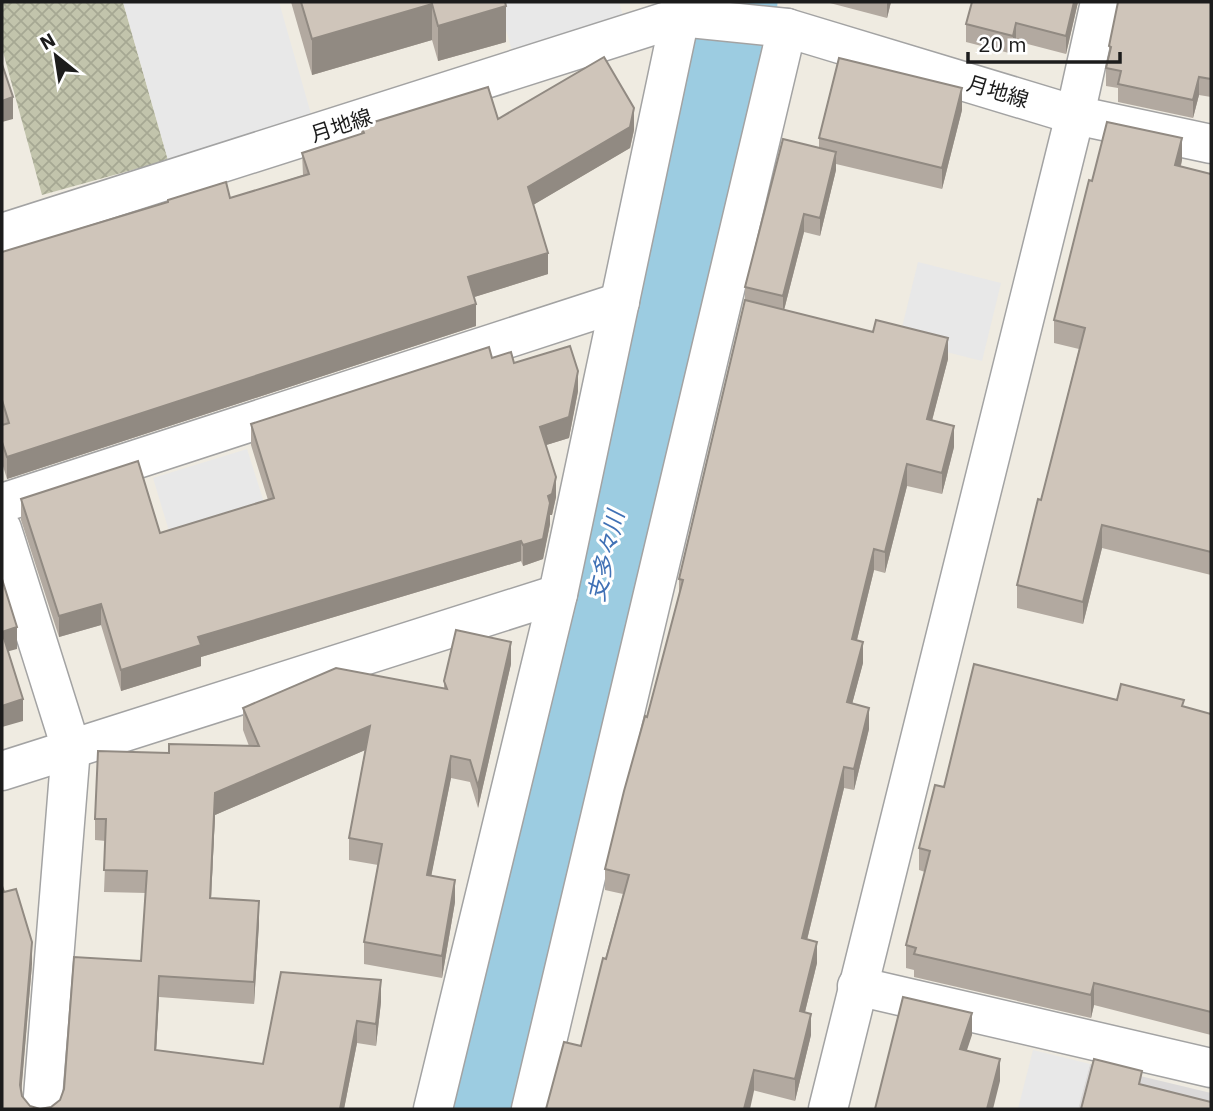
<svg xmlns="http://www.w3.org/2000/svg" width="1213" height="1111" viewBox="0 0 1213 1111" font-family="'IBM Plex Sans','Noto Sans JP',sans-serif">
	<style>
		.residential { fill: #dbd9d9 }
		.construction { fill: url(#construction-cross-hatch) }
		.parking { fill: #e8e8e8 }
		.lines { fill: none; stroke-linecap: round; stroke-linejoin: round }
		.river { stroke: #9ccce1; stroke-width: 91 }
		.street-casing { stroke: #a3a3a3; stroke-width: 41 }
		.street { stroke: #fff; stroke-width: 38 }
		.wall { fill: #b2a9a0 }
		.shaded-wall { fill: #918a82 }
		.building { fill: #cfc5ba; stroke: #918a82; stroke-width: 2 }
		.labels { text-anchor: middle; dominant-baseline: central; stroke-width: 6; stroke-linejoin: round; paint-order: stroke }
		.street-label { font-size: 21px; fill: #1c1c1c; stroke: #fff }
		.water-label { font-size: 23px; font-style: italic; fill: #4071b5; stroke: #fff }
	</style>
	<defs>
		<pattern id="construction-cross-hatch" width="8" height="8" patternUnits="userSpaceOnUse" patternTransform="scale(1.75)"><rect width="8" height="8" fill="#c2c4ac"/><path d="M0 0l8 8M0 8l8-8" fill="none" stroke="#a6a893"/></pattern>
	</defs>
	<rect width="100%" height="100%" fill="#efebe1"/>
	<polygon class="residential" points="1090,1064 1211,1093 1211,1109 1078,1109"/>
	<polygon class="construction" points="2,2 123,2 168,160 42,195 2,48"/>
	<g class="parking">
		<polygon points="123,2 279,2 311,114 168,160"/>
		<polygon points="498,2 619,2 625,22 513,54"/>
		<polygon points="918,262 1001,283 982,361 899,340"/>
		<polygon points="247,449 267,512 172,541 153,478"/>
		<polygon points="1033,1050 1090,1064 1078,1109 1018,1109"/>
	</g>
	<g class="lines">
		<polyline class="river" points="477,1109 732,2"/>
		<g class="street-casing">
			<g id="street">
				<polyline points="2,233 680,17 787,28 1075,115 1211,144"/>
				<polyline points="2,503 620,302"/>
				<polyline points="2,529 71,748 42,1109"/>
				<polyline points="2,771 558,594"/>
				<polyline points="857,986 1211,1068"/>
				<polyline points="433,1109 558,594 680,17"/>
				<polyline points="531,1109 787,28"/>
				<polyline points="828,1109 1075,115 1100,2"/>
			</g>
		</g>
		<use href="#street" class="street"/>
	</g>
	<g class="wall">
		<polygon points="291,2 505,2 506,42 438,61 432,40 312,75"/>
		<polygon points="826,2 891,2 887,18"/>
		<polygon points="1078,2 1066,54 1016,41 1013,54 966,42 966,24"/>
		<polygon points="1211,2 1211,97 1199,95 1193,118 1118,102 1118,88 1106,86 1106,68 1109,58 1109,46"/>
		<polygon points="962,110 942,189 836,164 836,170 820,236 804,232 784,310 948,359 932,420 954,447 942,494 907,486 885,573 874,570 857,640 863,663 852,704 869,729 854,790 844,788 807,940 817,963 805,1012 811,1035 795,1101 581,1046 623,894 605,890 605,869 679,597 679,579 745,300 745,287 819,148 819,138"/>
		<polygon points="498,119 634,130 630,148 533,205 548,274 474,297 476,326 7,479 2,463 2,425 3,424 2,421 2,252 230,198 303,175 302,153 361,134 361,126"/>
		<polygon points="1182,160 1181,166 1211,174 1211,575 1102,548 1083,624 1017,608 1017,585 1041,500 1079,349 1054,343 1054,320 1092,181"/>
		<polygon points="492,358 514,363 578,391 569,438 546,445 556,497 552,515 550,515 550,524 543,559 523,566 521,561 201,657 201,666 121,691 101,625 59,637 21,520 21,499 160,533 268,500 251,445 251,424"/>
		<polygon points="511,664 478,808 470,782 451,778 431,876 455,902 442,978 364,964 364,942 378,865 349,860 349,838 365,750 215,815 211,898 259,923 254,1004 159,997 156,1050 263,1064 381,1002 376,1046 357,1043 344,1109 2,1109 32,964 21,1092 22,1096 30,1106 40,1109 51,1107 60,1100 141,961 146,893 104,892 106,841 95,840 95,819 169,753 249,746 243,730 243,708 444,689 444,681"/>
		<polygon points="1117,700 1184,707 1211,714 1211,1035 1094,1005 1091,1018 914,977 914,970 906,968 906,945 925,872 919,870 919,848 944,787"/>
	</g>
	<g class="shaded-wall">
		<polygon points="887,2 891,2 887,18"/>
		<polygon points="1074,2 1078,2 1066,54 1066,36"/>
		<polygon points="432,4 432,40 312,75 312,39"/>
		<polygon points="506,6 506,42 438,61 438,26"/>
		<polygon points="1016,23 1016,41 1013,54 1013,36"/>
		<polygon points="1199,77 1199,95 1193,118 1193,100"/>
		<polygon points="962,88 962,110 942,189 942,168"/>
		<polygon points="13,97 13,119 2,122 2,101"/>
		<polygon points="634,108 634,130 630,148 528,208 528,187"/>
		<polygon points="1182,138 1182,160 1175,187 1175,165"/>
		<polygon points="836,152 836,170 820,236 820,218"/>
		<polygon points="804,214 804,232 783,314 783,296"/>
		<polygon points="548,253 548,274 468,299 468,277"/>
		<polygon points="476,304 476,326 7,479 7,457"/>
		<polygon points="948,338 948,359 927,440 927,419"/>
		<polygon points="578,371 578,391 569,438 540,447 540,427"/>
		<polygon points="954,426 954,447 942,494 942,473"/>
		<polygon points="907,464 907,486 885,573 885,552"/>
		<polygon points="556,477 556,497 552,515 550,515 550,524 543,559 523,566 523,545"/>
		<polygon points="1102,525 1102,548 1083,624 1083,602"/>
		<polygon points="521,541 521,561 201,657 201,666 121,691 121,670 198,637"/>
		<polygon points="874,549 874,570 852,660 852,639"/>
		<polygon points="101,604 101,625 59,637 59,616"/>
		<polygon points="17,627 17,649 2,653 2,632"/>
		<polygon points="511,642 511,664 478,808 478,786"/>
		<polygon points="863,642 863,663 847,723 847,702"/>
		<polygon points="23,699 23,721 2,727 2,706"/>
		<polygon points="869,708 869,729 854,790 854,769"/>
		<polygon points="370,726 370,748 215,815 210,920 215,793"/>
		<polygon points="451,756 451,778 427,897 427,875"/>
		<polygon points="844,767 844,788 802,960 802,938"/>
		<polygon points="455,880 455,902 442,978 442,956"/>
		<polygon points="259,901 259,923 254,1004 254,982"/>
		<polygon points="32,942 32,964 20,1107 20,1085"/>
		<polygon points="817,942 817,963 800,1032 800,1011"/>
		<polygon points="159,976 159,997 155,1072 155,1050"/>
		<polygon points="381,980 381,1002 376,1046 376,1024"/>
		<polygon points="1094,983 1094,1005 1091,1018 1091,995"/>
		<polygon points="972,1013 972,1035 960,1071 960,1049"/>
		<polygon points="811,1014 811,1035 795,1101 795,1079"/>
		<polygon points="357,1021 357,1043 344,1109 340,1109"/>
		<polygon points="1000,1059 1000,1081 993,1109 987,1109"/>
		<polygon points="754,1070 754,1091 750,1109 744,1109"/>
	</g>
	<g class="building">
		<polygon points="301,2 505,2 506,6 438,26 432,4 312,39"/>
		<polygon points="972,2 1074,2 1066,36 1016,23 1013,36 966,24"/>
		<polygon points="1118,2 1211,2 1211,79 1199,77 1193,100 1118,84 1121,71 1106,68 1111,47 1109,46"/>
		<polygon points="604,57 634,108 630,127 528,187 548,253 468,277 476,304 7,457 2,442 2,425 9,423 2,400 2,252 168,202 168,200 226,182 230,198 309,174 302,153 364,133 361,126 488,87 498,119"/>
		<polygon points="839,58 962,88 942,168 819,138"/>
		<polygon points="2,64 13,97 2,101"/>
		<polygon points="1107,122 1182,138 1175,165 1211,174 1211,552 1102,525 1083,602 1017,585 1038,499 1041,500 1085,328 1054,320 1089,180 1092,181"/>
		<polygon points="783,139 836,152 820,218 804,214 783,296 745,287"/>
		<polygon points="745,300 873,332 876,320 948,338 927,419 954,426 942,473 907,464 885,552 874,549 852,639 863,642 847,702 869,708 854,769 844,767 802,938 817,942 800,1011 811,1014 795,1079 754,1070 744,1109 546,1109 564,1042 581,1046 603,958 606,959 629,875 605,869 624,791 645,716 647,717 683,580 679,579"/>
		<polygon points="570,346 578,371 569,417 540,427 556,477 552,494 548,496 550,503 543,539 523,545 521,541 198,637 201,645 121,670 101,604 59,616 21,499 138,461 160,533 274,498 251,424 489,347 492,358 511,352 514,363"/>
		<polygon points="2,579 17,627 2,632"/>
		<polygon points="456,630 511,642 478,786 470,760 451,756 427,875 455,880 442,956 364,942 382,844 349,838 370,726 215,793 210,898 259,901 254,982 159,976 155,1050 263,1064 281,972 381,980 376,1024 357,1021 340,1109 2,1109 2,886 4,892 16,889 32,942 20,1085 22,1096 30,1106 40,1109 51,1107 60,1100 64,1089 74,957 141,961 147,871 104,870 106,819 95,819 98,751 169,753 169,744 259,746 243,708 336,668 447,689 444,681"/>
		<polygon points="2,632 23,699 2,706"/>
		<polygon points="974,664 1117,700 1121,684 1184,700 1182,706 1211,714 1211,1012 1094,983 1091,995 914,954 916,948 906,945 930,851 919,848 935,785 944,787"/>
		<polygon points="903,997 972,1013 960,1049 1000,1059 987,1109 875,1109"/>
		<polygon points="1094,1059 1142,1071 1139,1084 1211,1102 1211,1109 1081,1109"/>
	</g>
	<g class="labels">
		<g class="street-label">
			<text transform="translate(998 91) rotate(17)">月地線</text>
			<text transform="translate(341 125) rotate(-18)">月地線</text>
		</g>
		<g class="water-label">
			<text transform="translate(605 556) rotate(-77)">支多々川</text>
		</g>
	</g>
	<rect width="1213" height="1111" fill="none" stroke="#1c1c1c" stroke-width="7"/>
	<g transform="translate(56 56) rotate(330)" stroke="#ffffff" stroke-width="5" paint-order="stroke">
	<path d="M0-5L12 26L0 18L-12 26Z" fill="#1c1c1c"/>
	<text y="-10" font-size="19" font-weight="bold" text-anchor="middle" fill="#1c1c1c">N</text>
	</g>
	<path d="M968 52v10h152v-10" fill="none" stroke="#1c1c1c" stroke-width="3.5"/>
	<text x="978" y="52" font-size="21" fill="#1c1c1c" stroke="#ffffff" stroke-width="5" paint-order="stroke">20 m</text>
</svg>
